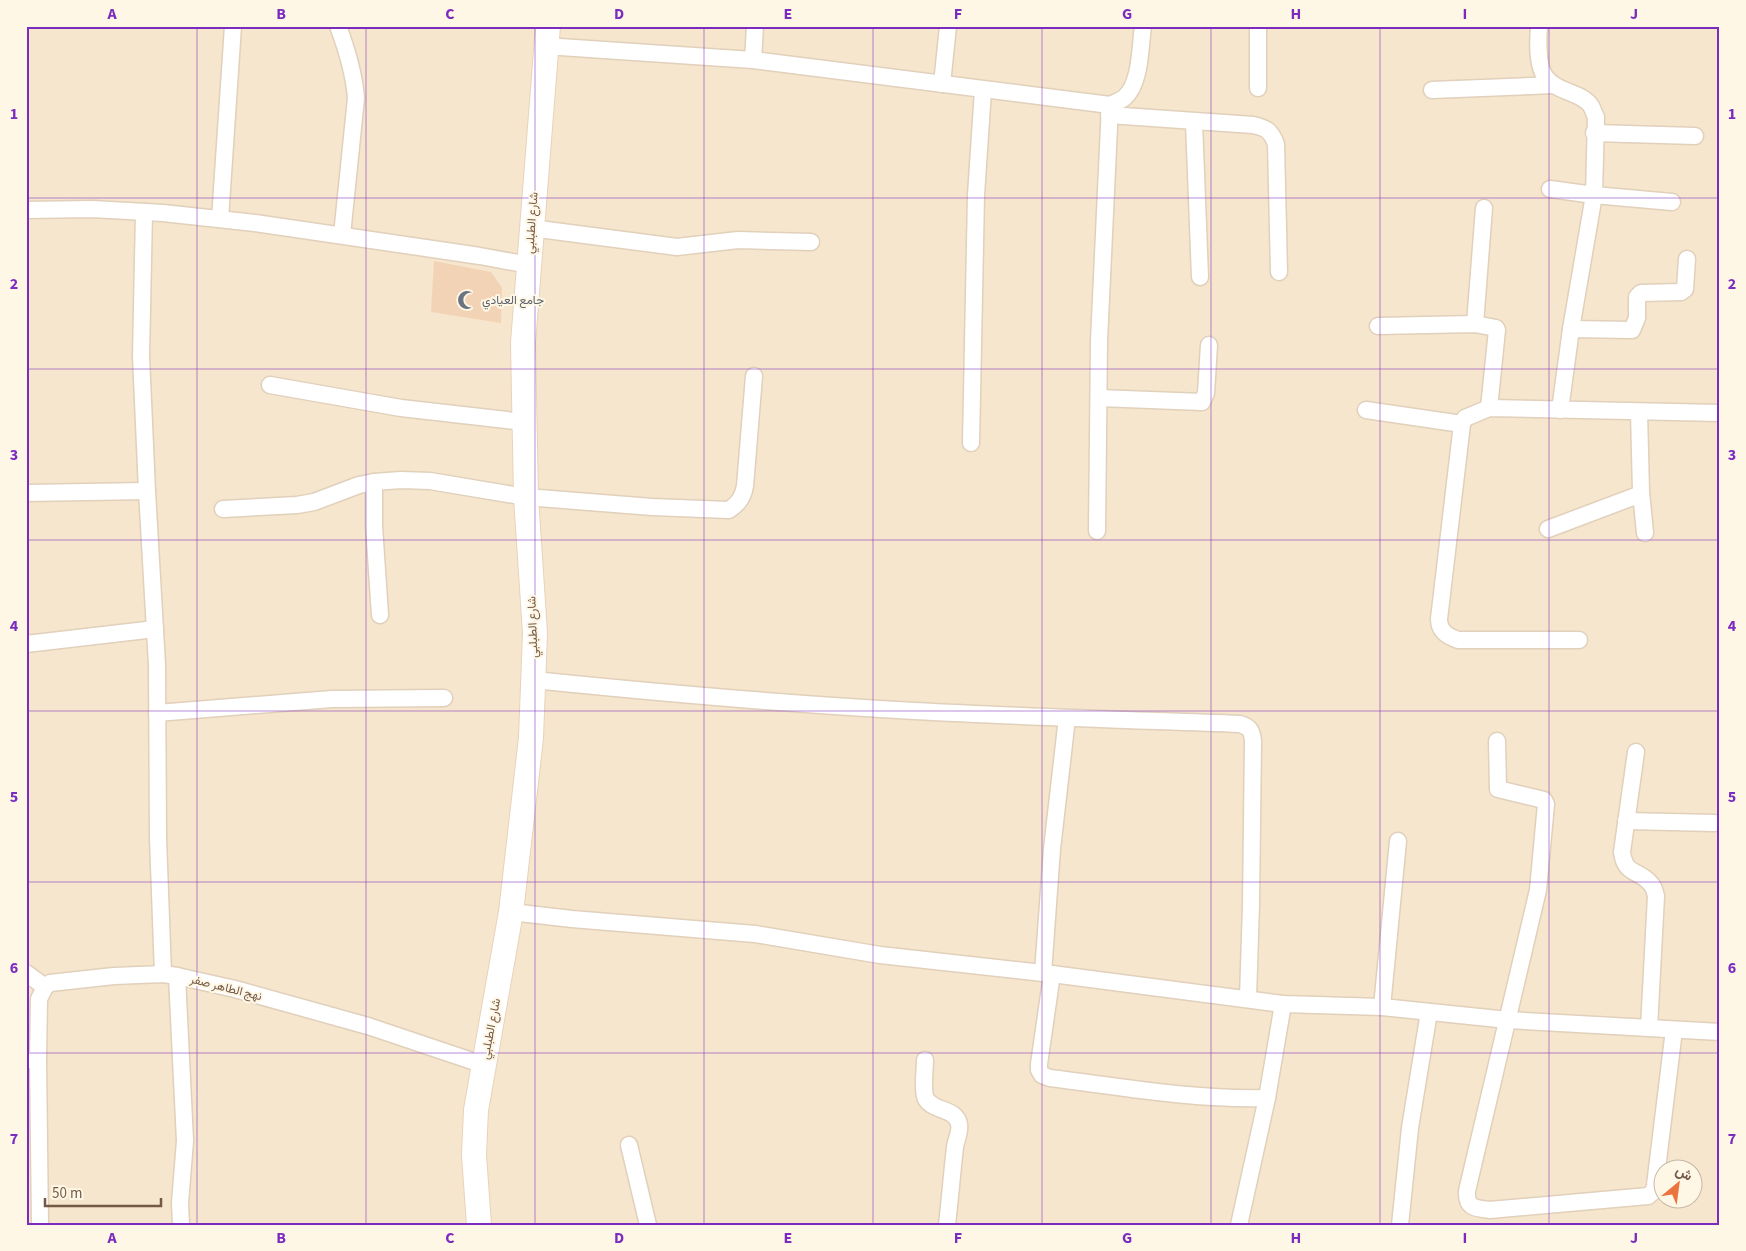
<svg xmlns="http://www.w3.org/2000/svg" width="1746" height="1251" viewBox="0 0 1746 1251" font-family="'Source Sans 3',Vazirmatn,sans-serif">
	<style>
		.residential { fill: #f5e6cd; fill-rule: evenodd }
		.building { fill: #f3d3b5 }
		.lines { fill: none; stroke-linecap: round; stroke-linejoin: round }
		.street-casing { stroke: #e1d0bb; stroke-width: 19 }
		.secondary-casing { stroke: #e8d3ba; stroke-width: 26 }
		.street { stroke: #fff; stroke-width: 16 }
		.secondary { stroke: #fff; stroke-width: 24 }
		.grid { fill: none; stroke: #7b2cbf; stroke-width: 1; stroke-opacity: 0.55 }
		.labels { text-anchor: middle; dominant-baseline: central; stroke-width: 4; stroke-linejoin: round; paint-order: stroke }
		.street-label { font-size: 12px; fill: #745a46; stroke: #fff7e6 }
		.worship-label { font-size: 12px; fill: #5b616d; stroke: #fff7e6; text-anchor: start }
		.neatline { fill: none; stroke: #7b2cbf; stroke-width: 2 }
		.grid-label { font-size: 16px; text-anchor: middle; font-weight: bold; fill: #7b2cbf }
	</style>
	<rect width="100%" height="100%" fill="#fdf4df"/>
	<path class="residential" d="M26,26h1694v1199h-1694zM1664,1168h30v30h-30z"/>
	<polygon class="building" points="434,261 491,272 502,288 501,323 431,312"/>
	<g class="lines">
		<g class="street-casing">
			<g id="street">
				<path d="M338,26c9,24 16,47 18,72l-14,137"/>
				<path d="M1539,26c-1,15 -2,34 4,47 10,20 39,18 48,33 2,3 3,8 5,11l-2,78 -23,134 -11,81"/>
				<path d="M545,46l208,14 357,45c4,-2 10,-4 14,-7 17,-14 16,-51 19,-72"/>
				<polyline points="753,60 755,26"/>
				<polyline points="942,84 948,26"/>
				<polyline points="1258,88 1258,26"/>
				<polyline points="1432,90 1554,85"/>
				<path d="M1109,115l144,10c14,3 18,6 23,19l3,128"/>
				<polyline points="1194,122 1200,277"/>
				<polyline points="1594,133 1695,136"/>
				<polyline points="1550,189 1594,195 1672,202"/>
				<polyline points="26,210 92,209 163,213 255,223 480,256 529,265"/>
				<polyline points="144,212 141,356 147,491 157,665 158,838 163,974"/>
				<polyline points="220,219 233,26"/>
				<polyline points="531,228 677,247 738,240 811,242"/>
				<polyline points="1475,324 1484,208"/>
				<polyline points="1378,326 1475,324 1496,328 1497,330 1489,408"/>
				<polyline points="1571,329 1632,330 1637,318 1637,297 1641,293 1681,292 1685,289 1687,259"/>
				<polyline points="270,385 401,408 524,422"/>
				<polyline points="1099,398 1202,402 1206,393 1209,345"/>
				<polyline points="1366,410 1462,424 1465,418 1489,408 1720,413"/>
				<polyline points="1639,412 1641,492 1645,533"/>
				<path d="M1462,424l-23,195c0,12 8,17 19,21h121"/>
				<polyline points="971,443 976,195 983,90"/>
				<polyline points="26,493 147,491"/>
				<polyline points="223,509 297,505 314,502 359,485 374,482"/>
				<polyline points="1548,529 1641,494"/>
				<polyline points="1097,531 1099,341 1110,105"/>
				<path d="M380,615l-6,-89v-44l27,-2 29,1 96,16 126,10 77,3c10,-7 14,-13 16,-24l9,-110"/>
				<polyline points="26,644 155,629"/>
				<path d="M534,680c127,13 254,24 381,31 109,6 217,9 325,13 10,3 12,7 13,17l-2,164 -3,93"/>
				<polyline points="157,713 332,699 444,698"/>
				<path d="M1497,741l1,48 46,11 2,4 -8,86 -71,301c-1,18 9,17 23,19l158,-14 6,-5 1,-6 19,-155"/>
				<path d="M1636,752l-14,100c3,24 17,17 29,32 3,3 4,8 5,12l-7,132"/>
				<polyline points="1626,821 1715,823"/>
				<polyline points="511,912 572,919 755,934 880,955 1052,974 1283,1004 1382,1007 1508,1020 1720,1032"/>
				<polyline points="26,973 45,987"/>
				<polyline points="1043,973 1052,849 1067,718"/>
				<path d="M1052,974l-13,90v6l3,5 8,3c72,9 144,22 217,20"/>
				<polyline points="177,976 185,1141 180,1203 181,1225"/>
				<polyline points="1382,1007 1398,841"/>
				<polyline points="26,1060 38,1060 39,999 45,987 50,983 114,976 163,974 177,976 235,989 368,1026 484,1065"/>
				<polyline points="38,1060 40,1225"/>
				<path d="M925,1060c0,9 -3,31 1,39 8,13 30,9 33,25 2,6 -3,16 -4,23 -3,26 -5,52 -8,78"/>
				<polyline points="629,1145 648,1225"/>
				<polyline points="1239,1225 1267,1098 1283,1004"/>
				<polyline points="1400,1225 1410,1128 1429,1012"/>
			</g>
		</g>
		<g class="secondary-casing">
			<polyline id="secondary" points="479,1225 474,1155 476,1110 511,912 531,738 535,633 526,497 523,343 548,26"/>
		</g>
		<use href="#street" class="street"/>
		<use href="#secondary" class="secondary"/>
	</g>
	<path class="grid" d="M197,26v1199M366,26v1199M535,26v1199M704,26v1199M873,26v1199M1042,26v1199M1211,26v1199M1380,26v1199M1549,26v1199M26,198h1694M26,369h1694M26,540h1694M26,711h1694M26,882h1694M26,1053h1694"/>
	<defs>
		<g id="mosque-bare" transform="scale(1.5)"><path d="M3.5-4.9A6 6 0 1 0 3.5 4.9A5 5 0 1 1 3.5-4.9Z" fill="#6b7280" stroke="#fff7e6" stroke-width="2.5" paint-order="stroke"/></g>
	</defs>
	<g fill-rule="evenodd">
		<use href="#mosque-bare" x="467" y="300"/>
	</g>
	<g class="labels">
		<g class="street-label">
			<text transform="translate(532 223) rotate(-86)">شارع الطبلبي</text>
			<text transform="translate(533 627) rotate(-92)">شارع الطبلبي</text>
			<text transform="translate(226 988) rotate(14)">نهج الطاهر صفر</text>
			<text transform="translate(491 1029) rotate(-79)">شارع الطبلبي</text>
		</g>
		<g class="worship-label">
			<text x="482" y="300">جامع العيادي</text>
		</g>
	</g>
	<rect width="1746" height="1251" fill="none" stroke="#fff7e6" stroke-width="55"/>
	<g transform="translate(1678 1184) rotate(29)"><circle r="24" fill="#fff7e6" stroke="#c7b8a6"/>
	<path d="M0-4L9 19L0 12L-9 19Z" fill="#ec733e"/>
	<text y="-8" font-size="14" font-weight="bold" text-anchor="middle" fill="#745a46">ش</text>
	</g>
	<path d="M45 1198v8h116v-8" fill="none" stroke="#745a46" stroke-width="2.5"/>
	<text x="52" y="1198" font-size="15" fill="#745a46" stroke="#fff7e6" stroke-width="4" paint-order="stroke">50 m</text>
	<rect x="28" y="28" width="1690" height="1196" class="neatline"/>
	<g class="grid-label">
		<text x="112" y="19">A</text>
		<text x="281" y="19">B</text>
		<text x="450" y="19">C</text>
		<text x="619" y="19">D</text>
		<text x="788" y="19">E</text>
		<text x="958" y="19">F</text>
		<text x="1127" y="19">G</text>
		<text x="1296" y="19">H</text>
		<text x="1465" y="19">I</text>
		<text x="1634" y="19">J</text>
		<text x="14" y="119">1</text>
		<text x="1732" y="119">1</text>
		<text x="14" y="289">2</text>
		<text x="1732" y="289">2</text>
		<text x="14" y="460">3</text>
		<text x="1732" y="460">3</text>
		<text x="14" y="631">4</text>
		<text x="1732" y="631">4</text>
		<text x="14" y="802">5</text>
		<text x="1732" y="802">5</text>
		<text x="14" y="973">6</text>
		<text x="1732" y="973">6</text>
		<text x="14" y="1144">7</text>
		<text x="1732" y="1144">7</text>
		<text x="112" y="1243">A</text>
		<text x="281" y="1243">B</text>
		<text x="450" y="1243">C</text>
		<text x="619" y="1243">D</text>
		<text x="788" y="1243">E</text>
		<text x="958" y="1243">F</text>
		<text x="1127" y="1243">G</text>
		<text x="1296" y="1243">H</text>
		<text x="1465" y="1243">I</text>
		<text x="1634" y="1243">J</text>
	</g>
</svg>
